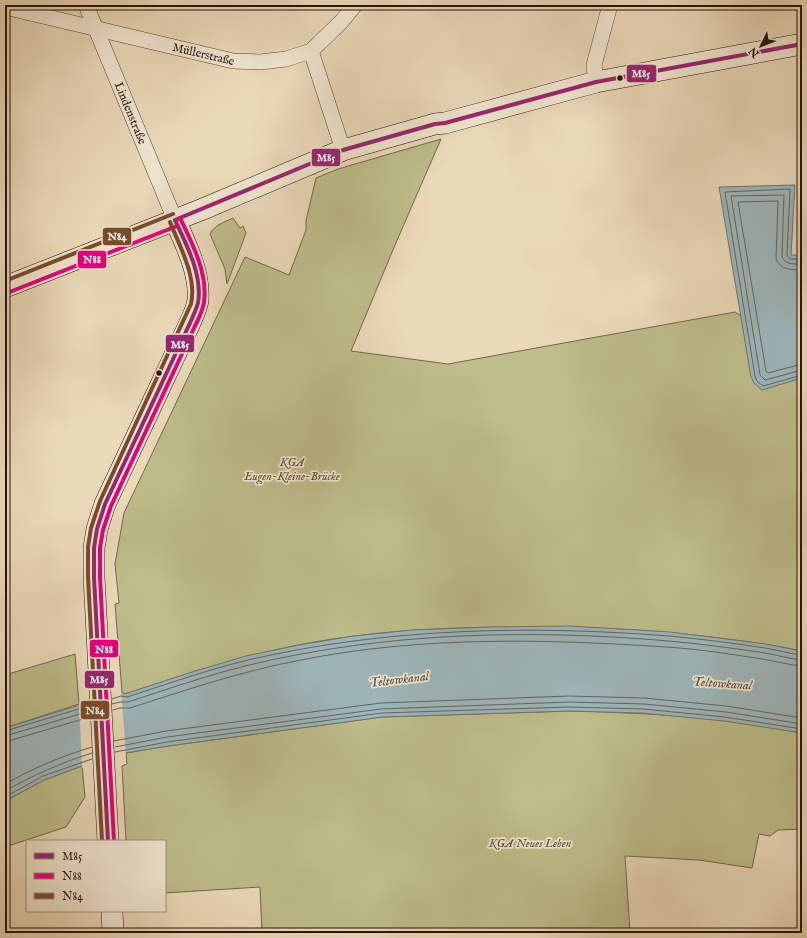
<svg xmlns="http://www.w3.org/2000/svg" width="807" height="938" viewBox="0 0 807 938" font-family="'IM FELL English',serif">
	<style>
		.green { fill: #bebd8b; stroke: #72684a }
		.water { fill: #9eb7bb; stroke: #6e7574 }
		.pier { fill: #ebdaba }
		.lines { fill: none; stroke-linecap: round; stroke-linejoin: round }
		.shore { stroke: #626562; stroke-width: 1 }
		.street-casing { stroke: #574535; stroke-width: 16 }
		.secondary-casing { stroke: #261309; stroke-width: 22 }
		.street { stroke: #f2e7d2; stroke-width: 15 }
		.secondary { stroke: #f2e7d2; stroke-width: 21 }
		.bus-1-casing { stroke: #f2e7d2; stroke-width: 7 }
		.bus-2-casing { stroke: #f2e7d2; stroke-width: 7 }
		.bus-3-casing { stroke: #f2e7d2; stroke-width: 7 }
		.bus-1 { stroke: #95276e; stroke-width: 4 }
		.bus-2 { stroke: #e5007d; stroke-width: 4 }
		.bus-3 { stroke: #7a4b2a; stroke-width: 4 }
		.bus-dot { fill: #261309; stroke: #f2e7d2; stroke-width: 1.5 }
		.labels { text-anchor: middle; dominant-baseline: central; stroke-width: 3.5; stroke-linejoin: round; paint-order: stroke }
		.street-label { font-size: 12px; fill: #261309; stroke: #f2e7d2 }
		.park-label { font-size: 12px; font-style: italic; fill: #5b4e36; stroke: #f2e7d2 }
		.water-label { font-size: 13px; font-style: italic; fill: #504c47; stroke: #f2e7d2 }
		.line-badge { stroke: #f2e7d2; stroke-width: 1.5 }
		.badge-label { font-size: 11px; text-anchor: middle; font-weight: bold; fill: #fff }
	</style>
	<rect width="100%" height="100%" fill="#ebdaba"/>
	<filter id="stains"><feTurbulence type="fractalNoise" baseFrequency=".005" numOctaves="4"/><feColorMatrix values="0 0 0 0 .2 0 0 0 0 .09 0 0 0 0 .02 0 0 0 .5 -.17"/></filter>
	<radialGradient id="worn" r=".72"><stop offset=".6" stop-color="#630" stop-opacity="0"/><stop offset="1" stop-color="#630" stop-opacity=".3"/></radialGradient>
	<g class="green">
		<path d="M441,139l-46,106 -44,106 97,13 287,-52 67,42v297c-94,-18 -189,-25 -285,-24 -73,0 -147,4 -219,18 -59,12 -116,30 -173,49l-3,-2 -7,-88 4,-1 -4,-39 9,-51 121,-256 44,18 17,-45v-9l10,-43 22,-9z"/>
		<path d="M233,218l7,10 3,-2 3,7 -19,51 -2,-15 -15,-35c4,-9 15,-12 23,-16z"/>
		<polygon points="75,654 79,704 5,728 5,675"/>
		<path d="M570,711c77,2 155,6 232,22v96l-24,1 -8,6 -11,-2 -7,34 -53,-8 -74,-4 5,76 -10,1h-358l-2,-46 -95,6v-52h-39l-4,-75 5,-2 -1,-11 42,-7 214,-29z"/>
		<polygon points="82,766 85,797 66,827 5,847 5,801 44,780"/>
	</g>
	<g class="water">
		<polygon points="795,185 791,255 802,255 802,378 762,390 754,383 751,377 719,187"/>
		<polygon points="570,626 670,632 766,644 802,651 802,733 724,721 643,713 570,711 382,717 168,746 126,753 79,767 44,780 5,801 5,728 122,692 125,694 192,672 246,656 299,645 354,636 412,630 490,627"/>
	</g>
	<polygon class="pier" points="121,690 126,755 82,768 79,703"/>
	<g class="lines">
		<g class="shore">
			<polyline points="802,259 790,259 787,255 790,189 725,192 755,376 757,381 763,386 802,375"/>
			<path d="M802,264c-8,0 -16,1 -20,-7l2,-62 -53,1 29,179 5,5 37,-10"/>
			<path d="M802,270c-11,0 -21,0 -26,-11l2,-58 -40,1 28,169 2,2 34,-9"/>
			<path d="M112,699l9,-3 6,1c40,-13 80,-27 121,-37 138,-32 280,-35 421,-24 32,3 64,7 96,12 12,2 25,6 37,7"/>
			<path d="M112,704l8,-2h8c40,-13 80,-27 121,-37 138,-33 280,-36 420,-24 32,3 64,7 96,12 12,2 25,6 37,7"/>
			<path d="M113,710l7,-2h10c56,-18 112,-37 171,-48 120,-24 244,-21 365,-13 32,2 64,7 96,12 13,2 26,6 40,7"/>
			<polyline points="5,731 89,706"/>
			<polyline points="5,736 90,711"/>
			<polyline points="114,741 166,731 381,703 569,696 644,698 726,706 802,718"/>
			<polyline points="5,742 90,717"/>
			<polyline points="115,747 167,737 381,709 569,702 644,704 726,712 802,724"/>
			<polyline points="115,752 167,742 382,713 569,707 643,709 725,717 802,729"/>
			<path d="M5,784c29,-16 54,-27 87,-37"/>
			<path d="M5,791c29,-16 55,-28 87,-38"/>
			<polyline points="5,797 43,776 92,759"/>
		</g>
		<g class="street-casing">
			<g id="street">
				<path id="s1" d="M86,5l89,215"/>
				<path id="s2" d="M5,7l228,54 27,1 26,-3 25,-8 30,-29 14,-17"/>
				<polyline points="311,51 343,150"/>
				<polyline points="596,82 594,65 610,5"/>
			</g>
		</g>
		<g class="secondary-casing">
			<g id="secondary">
				<polyline points="5,287 203,209 343,150 435,124 445,123 596,82 802,44"/>
				<path d="M108,841l-14,-264v-29l3,-19 8,-25 85,-181c3,-7 7,-15 8,-23 2,-28 -12,-55 -23,-80"/>
				<polyline points="112,911 113,933"/>
			</g>
		</g>
		<use href="#street" class="street"/>
		<use href="#secondary" class="secondary"/>
		<g class="bus-1-casing">
			<g id="bus-1">
				<polyline points="175,220 343,150 435,124 445,123 596,82 802,44"/>
				<path d="M108,841l-14,-264v-29l3,-19 8,-25 85,-181c3,-7 6,-13 8,-20 5,-28 -12,-59 -23,-83"/>
			</g>
		</g>
		<g class="bus-2-casing">
			<g id="bus-2">
				<polyline points="7,293 177,226"/>
				<path d="M114,841l-14,-264v-29l3,-18 8,-24 84,-180c4,-8 8,-16 9,-24 4,-29 -12,-59 -24,-84"/>
			</g>
		</g>
		<g class="bus-3-casing">
			<g id="bus-3">
				<polyline points="5,281 173,214"/>
				<path d="M102,841l-14,-264v-30l3,-19 9,-27 91,-197c6,-27 -11,-57 -21,-82"/>
			</g>
		</g>
		<use href="#bus-1" class="bus-1"/>
		<use href="#bus-2" class="bus-2"/>
		<use href="#bus-3" class="bus-3"/>
	</g>
	<g class="bus-dot">
		<circle cx="620" cy="78" r="3.5"/>
		<circle cx="159" cy="373" r="3.5"/>
	</g>
	<g class="labels">
		<g class="street-label">
			<text stroke="none"><textPath href="#s2" startOffset="204">Müllerstraße</textPath></text>
			<text stroke="none"><textPath href="#s1" startOffset="117">Lindenstraße</textPath></text>
		</g>
		<g class="park-label">
			<text x="292" y="462">KGA<tspan x="292" dy="14">Eugen-Kleine-Brücke</tspan></text>
			<text x="530" y="843">KGA Neues Leben</text>
		</g>
		<g class="water-label">
			<text transform="translate(399 680) rotate(-7)">Teltowkanal</text>
			<text transform="translate(722 684) rotate(4)">Teltowkanal</text>
		</g>
	</g>
	<g class="line-badge">
		<rect x="626" y="64" width="31" height="19" rx="4" fill="#95276e"/>
		<rect x="311" y="148" width="30" height="19" rx="4" fill="#95276e"/>
		<rect x="102" y="227" width="30" height="19" rx="4" fill="#7a4b2a"/>
		<rect x="77" y="250" width="30" height="19" rx="4" fill="#e5007d"/>
		<rect x="165" y="334" width="30" height="19" rx="4" fill="#95276e"/>
		<rect x="89" y="639" width="30" height="19" rx="4" fill="#e5007d"/>
		<rect x="84" y="670" width="31" height="19" rx="4" fill="#95276e"/>
		<rect x="80" y="700" width="30" height="20" rx="4" fill="#7a4b2a"/>
	</g>
	<g class="badge-label">
		<text x="641" y="77">M85</text>
		<text x="326" y="161">M85</text>
		<text x="117" y="240">N84</text>
		<text x="92" y="263">N88</text>
		<text x="180" y="348">M85</text>
		<text x="104" y="653">N88</text>
		<text x="99" y="683">M85</text>
		<text x="95" y="714">N84</text>
	</g>
	<rect width="807" height="938" fill="none" stroke="#ebdaba" stroke-width="20"/>
	<rect x="6" y="6" width="795" height="926" fill="none" stroke="#261309" stroke-width="2"/>
	<rect x="10" y="10" width="787" height="918" fill="none" stroke="#261309"/>
	<rect x="26" y="840" width="140" height="72" fill="#f2e7d2" stroke="#a09282"/>
	<rect x="34" y="853" width="20" height="6" fill="#95276e" stroke="#a09282"/>
	<text x="62" y="860" font-size="12" fill="#261309">M85</text>
	<rect x="34" y="873" width="20" height="6" fill="#e5007d" stroke="#a09282"/>
	<text x="62" y="880" font-size="12" fill="#261309">N88</text>
	<rect x="34" y="893" width="20" height="6" fill="#7a4b2a" stroke="#a09282"/>
	<text x="62" y="900" font-size="12" fill="#261309">N84</text>
	<g transform="translate(761 46) rotate(227)" stroke="#f2e7d2" stroke-width="3" paint-order="stroke">
	<path d="M0-3L7 15L0 10L-7 15Z" fill="#261309"/>
	<text y="-6" font-size="11" font-weight="bold" text-anchor="middle" fill="#261309">N</text>
	</g>
	<rect width="100%" height="100%" filter="url(#stains)"/>
	<rect width="100%" height="100%" fill="url(#worn)"/>
</svg>
